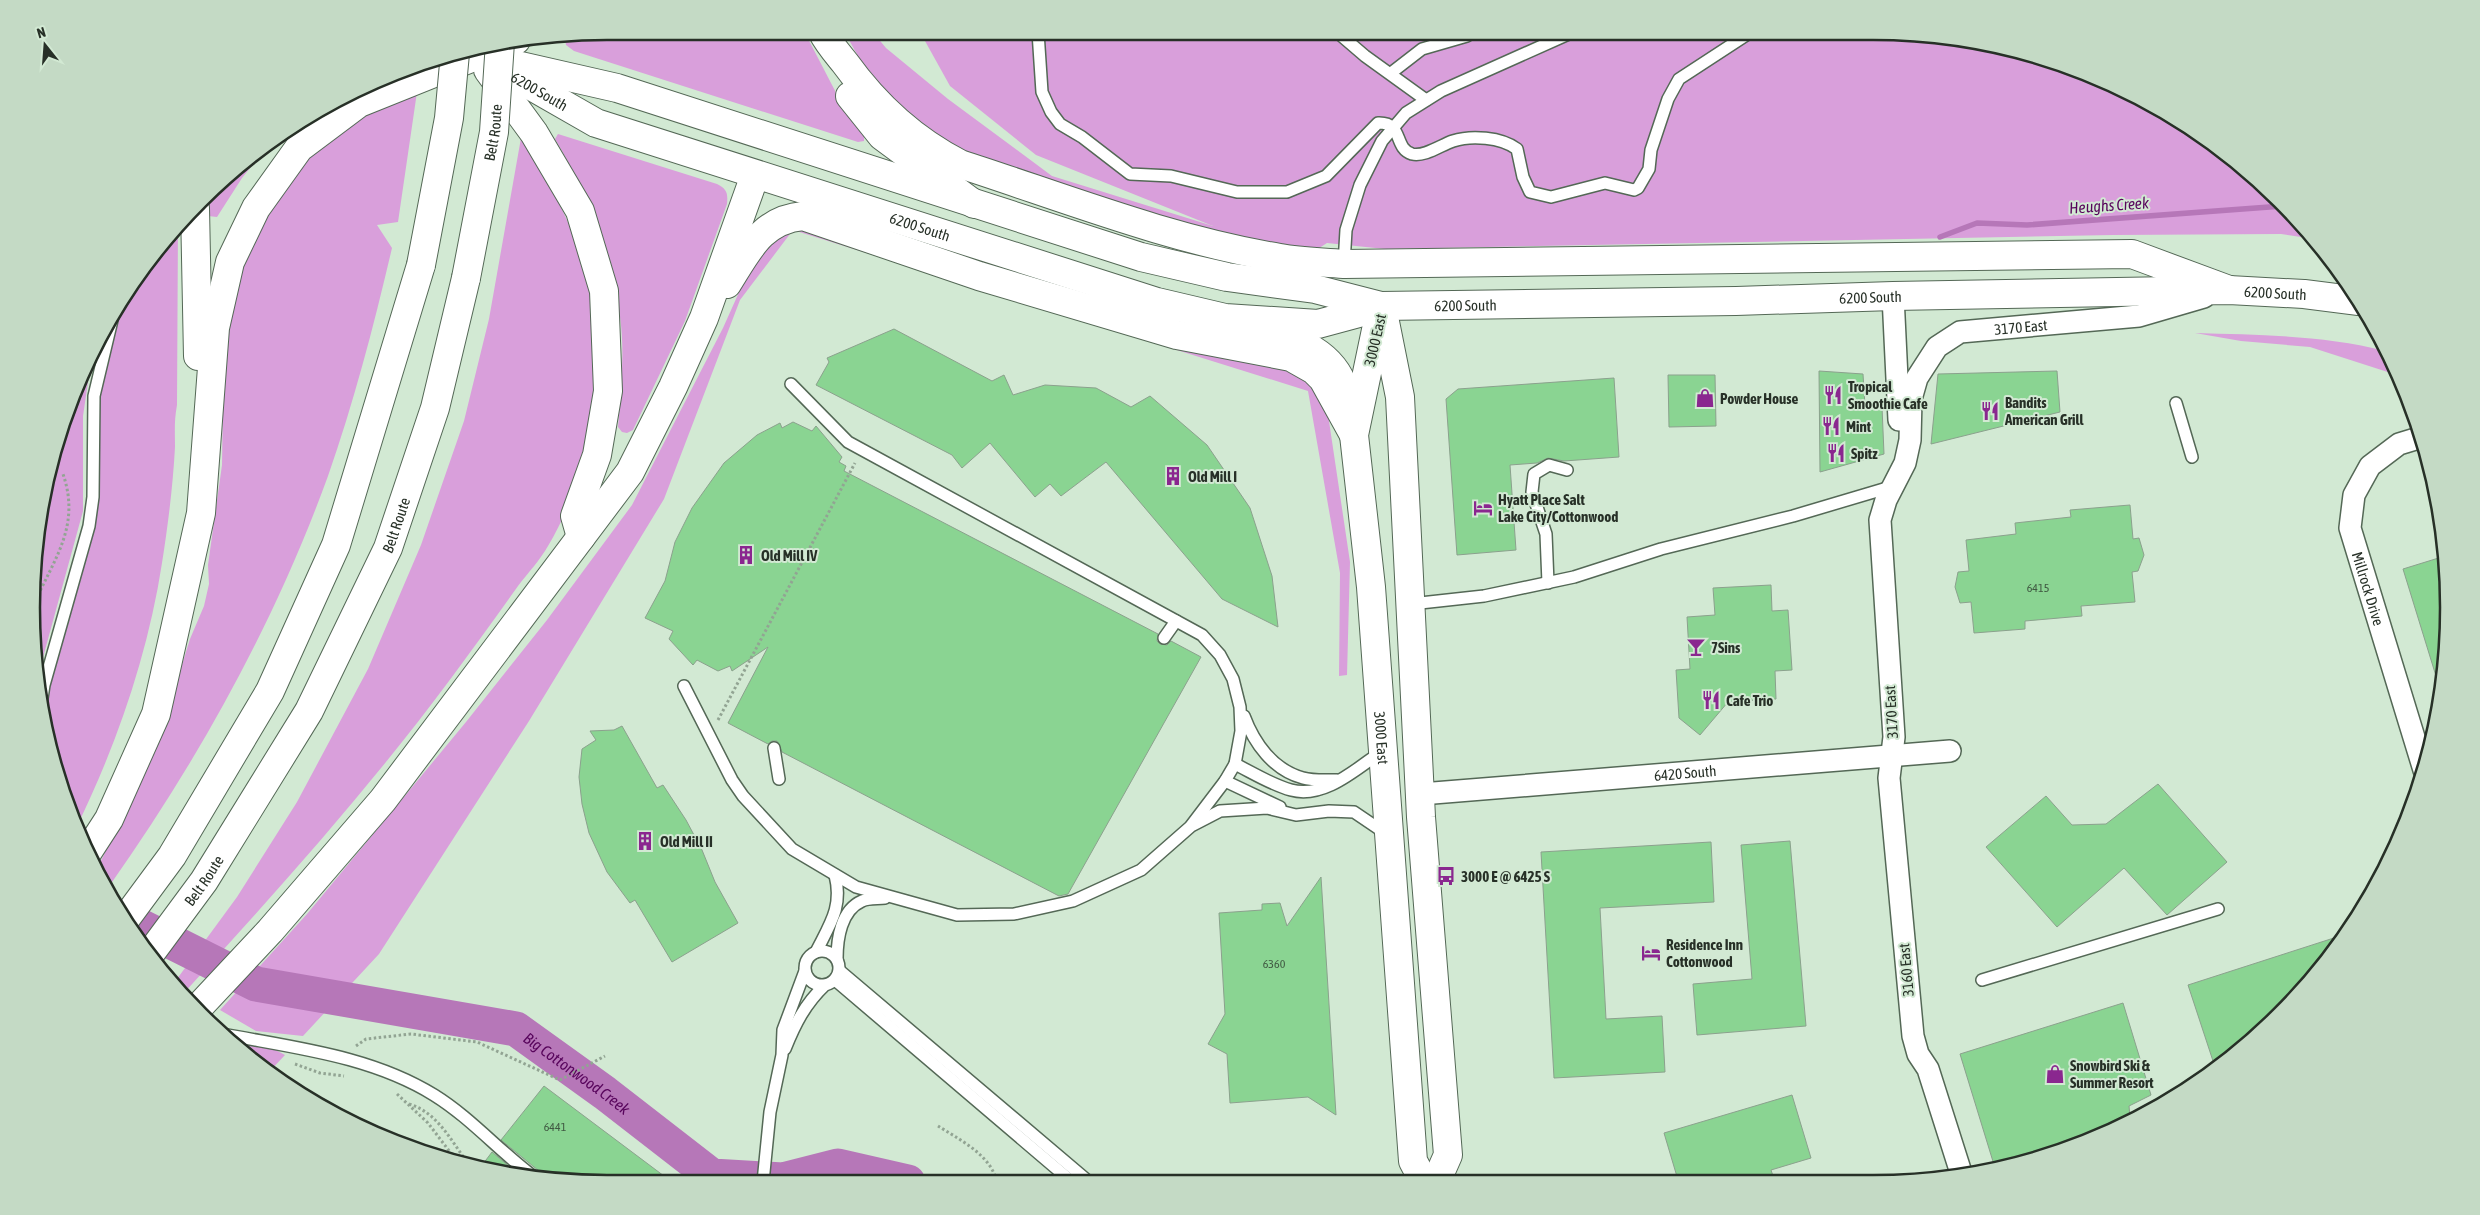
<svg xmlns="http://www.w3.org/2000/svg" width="2480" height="1215" viewBox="0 0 2480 1215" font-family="'Asap Condensed',sans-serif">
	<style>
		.green { fill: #d99fdb }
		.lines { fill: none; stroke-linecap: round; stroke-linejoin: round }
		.stream { stroke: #b677b8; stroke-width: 5.5 }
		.river { stroke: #b677b8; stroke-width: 35 }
		.building { fill: #8ad492; stroke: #8ba18d }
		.lane-casing { stroke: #546856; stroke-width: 14 }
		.street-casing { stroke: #546856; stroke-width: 24 }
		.secondary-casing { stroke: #546856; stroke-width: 30 }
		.primary-casing { stroke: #546856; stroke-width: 30 }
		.highway-casing { stroke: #546856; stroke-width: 30 }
		.path { stroke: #92a493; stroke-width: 3; stroke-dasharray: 2.5 2.5; stroke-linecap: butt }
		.lane { stroke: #fff; stroke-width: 11 }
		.street { stroke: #fff; stroke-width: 21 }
		.secondary { stroke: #fff; stroke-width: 28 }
		.primary { stroke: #fff; stroke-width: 28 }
		.highway { stroke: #fff; stroke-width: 28 }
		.highway-bridge-casing { stroke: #546856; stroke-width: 30; stroke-linecap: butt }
		.highway-bridge { stroke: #fff; stroke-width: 28 }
		.labels { text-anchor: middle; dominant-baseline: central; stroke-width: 4; stroke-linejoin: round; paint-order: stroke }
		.number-label { font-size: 12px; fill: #405942 }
		.street-label { font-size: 15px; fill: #273027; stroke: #d2e9d3 }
		.poi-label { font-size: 15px; font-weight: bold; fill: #273027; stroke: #d2e9d3; text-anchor: start }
		.water-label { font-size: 16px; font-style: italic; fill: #58055c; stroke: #d2e9d3 }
		.rim { fill: none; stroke: #273027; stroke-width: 2.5 }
	</style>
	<rect width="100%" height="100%" fill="#d2e9d3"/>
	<g class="green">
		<polygon points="608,31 804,31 845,110 864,135 864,141 858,142 574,51 566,45 565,38 568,35"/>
		<polygon points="844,31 872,31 886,48 948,99 1052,176 1213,226 1036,155 950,86 920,32 1910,32 2021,51 2127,91 2223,150 2306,227 2314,239 2281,234 2113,235 1385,249 1327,243 1313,252 1212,235 972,158 917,126 864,67"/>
		<path d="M417,92l-19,130 -21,3 15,23c-18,77 -38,154 -64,228 -53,146 -129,283 -218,409l-11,-8 -3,-6 46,-94 30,-80 18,-58 14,-33 5,-22 -1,-19 14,-100 2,-131 17,-79 58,-90 71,-54z"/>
		<path d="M558,134l159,50c10,5 11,9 10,20l-42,117 -52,109 -6,3 -5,-1 -4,-5c3,-36 7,-75 2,-110 -10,-64 -32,-123 -65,-178z"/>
		<path d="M521,138c19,32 40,64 53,99 38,93 26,222 -26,309 -8,14 -20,27 -30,40 -22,31 -44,61 -66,91 -83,112 -175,214 -269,317l-9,-11 63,-86 60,-95 71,-133 53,-124 43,-124 25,-102z"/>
		<polygon points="273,139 242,178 217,217 208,216 204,200 256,151"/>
		<path d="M178,224l-1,181c-3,16 -2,27 -2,42 -2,38 -7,78 -13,116 -14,91 -45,181 -85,263l-26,-69 -9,-43 51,-187 3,-116 24,-107 8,-16z"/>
		<polygon points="790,228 819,228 1296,369 1326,401 1350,562 1347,675 1339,676 1340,573 1308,391 793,230 740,300 664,499 529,721 379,954 303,1036 256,1031 220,1010 307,914 466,722 547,620 632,505 723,328 753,261 773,238"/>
		<path d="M2195,333c65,2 128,2 191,18l11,24 -87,-28 -69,-6z"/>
		<path d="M92,355l-9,61v95l-47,172c-2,-34 -6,-80 -3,-114 4,-71 26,-151 59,-214z"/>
		<polygon points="228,1038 268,1046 285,1055 269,1072"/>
	</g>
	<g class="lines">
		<polyline class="stream" points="1940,237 1977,223 2027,225 2283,206"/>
		<path class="river" id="s1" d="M122,917l134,67 260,45 89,64 107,83 71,4 55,-14 70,16"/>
	</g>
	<g class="building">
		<polygon points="894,329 992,381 1004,375 1013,395 1045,385 1096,388 1131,407 1150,396 1207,445 1250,508 1272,576 1278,627 1222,599 1106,462 1061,496 1050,484 1035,497 990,443 962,468 952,455 816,385 829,362 827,358"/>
		<polygon points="1819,371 1863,374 1865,406 1882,407 1884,454 1820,472"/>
		<polygon points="2057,371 2060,412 1931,444 1938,374"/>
		<polygon points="1668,375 1715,375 1716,426 1669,427"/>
		<polygon points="1614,378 1619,457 1564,461 1548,458 1537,463 1510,465 1516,550 1457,555 1446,399 1458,389"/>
		<polygon points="793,422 812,431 816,426 842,457 839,462 846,466 844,471 1158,634 1157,641 1160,644 1167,645 1171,641 1201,657 1068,894 1059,896 782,752 777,741 772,741 768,744 728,723 768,647 732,671 730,666 718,671 697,660 693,665 669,639 673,631 645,618 665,581 675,542 692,508 724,463 757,435 780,423 782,428"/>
		<polygon points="2130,505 2133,539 2139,538 2144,555 2138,571 2132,572 2135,602 2081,606 2082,616 2025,621 2025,629 1974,633 1971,602 1960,603 1955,587 1958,572 1969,571 1966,540 2016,534 2015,523 2071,517 2070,510"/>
		<polygon points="2445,556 2448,645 2440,689 2403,569"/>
		<polygon points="1771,585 1772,611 1788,610 1792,670 1775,671 1776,699 1728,702 1700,735 1679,718 1676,670 1690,669 1687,617 1715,615 1713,588"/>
		<polygon points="622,726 657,788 663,785 686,820 702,850 715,882 738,923 672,962 635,900 630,903 607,872 589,833 582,804 579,777 582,749 596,740 590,731 614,730"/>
		<polygon points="2158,784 2227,862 2167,915 2124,868 2057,927 1986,847 2046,796 2072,825 2106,824"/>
		<polygon points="1790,841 1806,1026 1697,1035 1693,984 1752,979 1741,845"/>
		<polygon points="1711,842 1714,902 1600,908 1606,1019 1662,1016 1665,1072 1554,1078 1541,852"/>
		<polygon points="1321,877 1336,1115 1308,1097 1230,1103 1227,1054 1208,1044 1225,1014 1219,913 1262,910 1262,904 1280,903 1287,926"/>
		<polygon points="2340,936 2306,987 2215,1067 2188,985"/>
		<polygon points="2123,1003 2151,1095 2129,1106 2130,1117 2058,1153 1995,1168 1960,1054"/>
		<polygon points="544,1086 672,1182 570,1183 541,1178 539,1171 501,1140"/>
		<polygon points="1792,1095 1811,1158 1771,1170 1774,1179 1678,1180 1664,1133"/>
		<polygon points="492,1152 504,1162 518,1174 480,1168"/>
	</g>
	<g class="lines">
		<g class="lane-casing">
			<g id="lane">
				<path d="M1038,32l4,60 9,20 9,12 22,13 48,37 41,2 66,16h50l39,-16 52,-53c26,-1 15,25 34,31 13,3 29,-9 41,-13 18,-6 48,-4 64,8l6,28 7,15 21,5 54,-14 29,7 4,-2 11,-19 2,-19 17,-51 11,-20 72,-47"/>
				<polyline points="1337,32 1365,56 1426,100"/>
				<polyline points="1391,73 1422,49 1467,36 1473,32"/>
				<polyline points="1344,264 1346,230 1360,185 1382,141 1406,113 1441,91 1573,32"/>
				<polyline points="2176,403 2192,457"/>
				<polyline points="1548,583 1546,534 1532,492 1534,474 1549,465 1567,470"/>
				<polyline points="1411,604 1484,596 1574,577 1661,549 1793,516 1894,486"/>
				<polyline points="1164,638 1176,621"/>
				<polyline points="684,686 732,780 743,796 792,849 856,887 957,915 1014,914 1073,901 1141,870 1190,827 1225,781 1235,764 1241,731 1240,707 1233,679 1220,655 1202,635 848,442 791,384"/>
				<polyline points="41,705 44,685 89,526 93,497 94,396 113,316"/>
				<path d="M1244,716c10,27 29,54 59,62 10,3 24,2 34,2"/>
				<polyline points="774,748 779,779"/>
				<path d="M1235,764c18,9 37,21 56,26 33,9 65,-21 90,-38"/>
				<polyline points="1225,781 1280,807"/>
				<polyline points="1193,825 1220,811 1267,808 1296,815 1329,811 1354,812 1388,835"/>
				<circle cx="822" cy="968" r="17"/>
				<path d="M816,952c14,-28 27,-45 19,-77"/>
				<path d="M837,959c0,-20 4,-49 25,-58 6,-3 16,-2 23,-3"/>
				<polyline points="840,971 1088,1181"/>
				<polyline points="835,980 1071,1181"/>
				<polyline points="1982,980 2218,909"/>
				<path d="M223,1034c72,14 148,22 211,61 37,23 65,56 100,82"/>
				<path d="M785,1049c10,-25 20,-45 40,-64"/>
				<polyline points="763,1182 770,1112 782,1055 783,1030 805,971"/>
			</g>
		</g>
		<g class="street-casing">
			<g id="street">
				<polyline points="1893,296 1899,420"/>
				<path id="s2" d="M2422,437l-23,7 -29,22 -16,29 -4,33 74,242"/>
				<path id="s3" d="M1421,794l529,-43"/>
				<path id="s4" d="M1962,1176l-34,-107 -10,-15 -5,-18 -24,-258 5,-41 -14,-217 6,-20 19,-37 5,-23 1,-41 6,-21 20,-31 23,-15 179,-16 65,-19"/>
			</g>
		</g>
		<g class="secondary-casing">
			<g id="secondary">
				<path id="s5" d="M1381,306l-27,129 17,152 42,574 10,19"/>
				<polyline points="1384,317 1400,397 1421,817 1448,1155 1437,1180"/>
				<path d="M1243,324c36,11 83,20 99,59 6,13 7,28 10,41"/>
			</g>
		</g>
		<g class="primary-casing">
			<g id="primary">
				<path id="s6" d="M477,56l140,32 524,169 86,20 88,12 66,17 355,-5 157,-5 336,-6 75,4 55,7"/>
				<path id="s7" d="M505,71l91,52 561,179 68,16 93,6 63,-17"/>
			</g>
		</g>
		<g class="highway-casing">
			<g id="highway">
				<path d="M822,31c6,12 15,22 23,32 31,43 68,77 115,101 105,34 211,76 320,94 21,4 43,4 64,6l788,-10 97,36"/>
				<polyline points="488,70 534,133 580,211 604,291 608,391 597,455 575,516 581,537"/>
				<polyline points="850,96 882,136 974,204"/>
				<polyline points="195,208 198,356"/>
				<path d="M727,284c21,-33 34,-64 76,-68l176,60 198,59 114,22 23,13 9,9 31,56"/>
				<polyline points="87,853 109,819 156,714 201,513 215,328 230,262 256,208 299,148 359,103 516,40"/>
				<polyline points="124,921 172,856 270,691 336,545 421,265"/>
				<path id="s8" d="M150,954l54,-73 105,-170 79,-163 47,-140 31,-130"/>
				<polyline points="196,1010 270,931 383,800 630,472 673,387 704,318 755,175"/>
			</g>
		</g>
		<g class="path">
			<path d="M34,604c20,-45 47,-78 29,-130"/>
			<polyline points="718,720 855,463"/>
			<polyline points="356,1046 366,1039 411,1034 477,1042 560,1080 605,1056"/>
			<polyline points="295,1064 320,1073 344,1076"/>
			<polyline points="397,1094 428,1123 459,1164"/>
			<path d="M409,1104c30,9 43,39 61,62"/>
			<path d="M938,1126c19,12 49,27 57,50l-3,5"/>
		</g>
		<use href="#lane" class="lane"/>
		<use href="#street" class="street"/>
		<use href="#secondary" class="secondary"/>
		<use href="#primary" class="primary"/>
		<use href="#highway" class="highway"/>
		<g class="highway-bridge-casing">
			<g id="highway-bridge">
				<polyline points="421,265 449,118 455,53"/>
				<path id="s9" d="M466,278l28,-146 6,-90"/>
			</g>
		</g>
		<use href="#highway-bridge" class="highway-bridge"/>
	</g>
	<defs>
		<g id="restaurant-bare" transform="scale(1.5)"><path d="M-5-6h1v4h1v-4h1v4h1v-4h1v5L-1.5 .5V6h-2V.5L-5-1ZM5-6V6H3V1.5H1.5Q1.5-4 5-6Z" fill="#8a278f" stroke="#d2e9d3" stroke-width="2.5" paint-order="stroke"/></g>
		<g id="shop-bare" transform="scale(1.5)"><path d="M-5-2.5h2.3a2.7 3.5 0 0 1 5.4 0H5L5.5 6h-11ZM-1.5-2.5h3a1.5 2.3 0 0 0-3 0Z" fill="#8a278f" stroke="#d2e9d3" stroke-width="2.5" paint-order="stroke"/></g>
		<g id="building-bare" transform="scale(1.5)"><path d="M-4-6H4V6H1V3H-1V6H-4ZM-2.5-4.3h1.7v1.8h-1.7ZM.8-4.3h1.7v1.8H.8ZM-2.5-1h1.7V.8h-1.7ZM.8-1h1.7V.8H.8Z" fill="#8a278f" stroke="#d2e9d3" stroke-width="2.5" paint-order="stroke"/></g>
		<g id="hotel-bare" transform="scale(1.5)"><path d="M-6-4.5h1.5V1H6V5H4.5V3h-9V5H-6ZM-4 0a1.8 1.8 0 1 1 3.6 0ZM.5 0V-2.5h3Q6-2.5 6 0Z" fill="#8a278f" stroke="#d2e9d3" stroke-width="2.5" paint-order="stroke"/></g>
		<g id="bar-bare" transform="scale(1.5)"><path d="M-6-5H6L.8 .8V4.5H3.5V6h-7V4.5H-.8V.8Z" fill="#8a278f" stroke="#d2e9d3" stroke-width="2.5" paint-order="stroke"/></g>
		<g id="bus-bare" transform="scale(1.5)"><path d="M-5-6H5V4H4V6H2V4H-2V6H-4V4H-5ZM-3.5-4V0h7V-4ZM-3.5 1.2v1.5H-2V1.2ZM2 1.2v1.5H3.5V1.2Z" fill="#8a278f" stroke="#d2e9d3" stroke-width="2.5" paint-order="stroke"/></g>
	</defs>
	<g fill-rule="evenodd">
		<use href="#restaurant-bare" x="1833" y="395"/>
		<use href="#shop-bare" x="1705" y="398"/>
		<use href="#restaurant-bare" x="1990" y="411"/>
		<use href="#restaurant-bare" x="1831" y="426"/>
		<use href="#restaurant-bare" x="1836" y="453"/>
		<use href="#building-bare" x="1173" y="476"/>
		<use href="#hotel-bare" x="1483" y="508"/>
		<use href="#building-bare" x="746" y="555"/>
		<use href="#bar-bare" x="1696" y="647"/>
		<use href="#restaurant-bare" x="1711" y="700"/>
		<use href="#building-bare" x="645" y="841"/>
		<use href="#bus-bare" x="1446" y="876"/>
		<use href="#hotel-bare" x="1651" y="953"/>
		<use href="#shop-bare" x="2055" y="1074"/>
	</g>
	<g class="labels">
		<g class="number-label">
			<text x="2038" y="588">6415</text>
			<text x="1274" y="964">6360</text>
			<text x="555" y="1127">6441</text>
		</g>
		<g class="street-label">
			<text stroke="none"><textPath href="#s7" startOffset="40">6200 South</textPath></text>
			<text stroke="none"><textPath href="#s9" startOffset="148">Belt Route</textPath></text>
			<text stroke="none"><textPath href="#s7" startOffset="445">6200 South</textPath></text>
			<text stroke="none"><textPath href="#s6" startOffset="1834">6200 South</textPath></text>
			<text stroke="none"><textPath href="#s6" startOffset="1429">6200 South</textPath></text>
			<text stroke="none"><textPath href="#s6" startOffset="1024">6200 South</textPath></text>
			<text stroke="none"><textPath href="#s4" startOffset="941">3170 East</textPath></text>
			<text transform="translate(1375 340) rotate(-77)">3000 East</text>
			<text stroke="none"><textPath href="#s8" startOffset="496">Belt Route</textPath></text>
			<text stroke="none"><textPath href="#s2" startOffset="190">Millrock Drive</textPath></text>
			<text transform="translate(1891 712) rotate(-93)">3170 East</text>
			<text stroke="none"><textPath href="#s5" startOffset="436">3000 East</textPath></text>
			<text stroke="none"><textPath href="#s3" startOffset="265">6420 South</textPath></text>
			<text stroke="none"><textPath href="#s8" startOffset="91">Belt Route</textPath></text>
			<text transform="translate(1906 970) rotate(-95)">3160 East</text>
		</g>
		<g class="poi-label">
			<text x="1848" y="386">Tropical<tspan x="1848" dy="17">Smoothie Cafe</tspan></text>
			<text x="1720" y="398">Powder House</text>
			<text x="2005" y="402">Bandits<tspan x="2005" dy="17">American Grill</tspan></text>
			<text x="1846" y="426">Mint</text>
			<text x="1851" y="453">Spitz</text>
			<text x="1188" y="476">Old Mill I</text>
			<text x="1498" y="499">Hyatt Place Salt<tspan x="1498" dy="17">Lake City/Cottonwood</tspan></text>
			<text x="761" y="555">Old Mill IV</text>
			<text x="1711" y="647">7Sins</text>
			<text x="1726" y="700">Cafe Trio</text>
			<text x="660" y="841">Old Mill II</text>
			<text x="1461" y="876">3000 E @ 6425 S</text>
			<text x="1666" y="944">Residence Inn<tspan x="1666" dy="17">Cottonwood</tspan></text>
			<text x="2070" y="1065">Snowbird Ski &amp;<tspan x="2070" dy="17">Summer Resort</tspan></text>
		</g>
		<g class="water-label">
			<text transform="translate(2109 205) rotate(-4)">Heughs Creek</text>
			<text stroke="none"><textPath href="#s1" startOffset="489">Big Cottonwood Creek</textPath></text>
		</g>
	</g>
	<path d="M0 0H2480V1215H0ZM607 40H1873A567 567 0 0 1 2440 607V608A567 567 0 0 1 1873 1175H607A567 567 0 0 1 40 608V607A567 567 0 0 1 607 40Z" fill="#c4dac5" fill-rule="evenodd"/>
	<path class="rim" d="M607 40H1873A567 567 0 0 1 2440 607V608A567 567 0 0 1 1873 1175H607A567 567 0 0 1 40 608V607A567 567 0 0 1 607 40Z"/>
	<g transform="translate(45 45) rotate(343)" stroke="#d2e9d3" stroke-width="4" paint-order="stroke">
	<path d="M0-4L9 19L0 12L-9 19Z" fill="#273027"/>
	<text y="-8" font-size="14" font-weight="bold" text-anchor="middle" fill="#273027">N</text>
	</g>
</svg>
